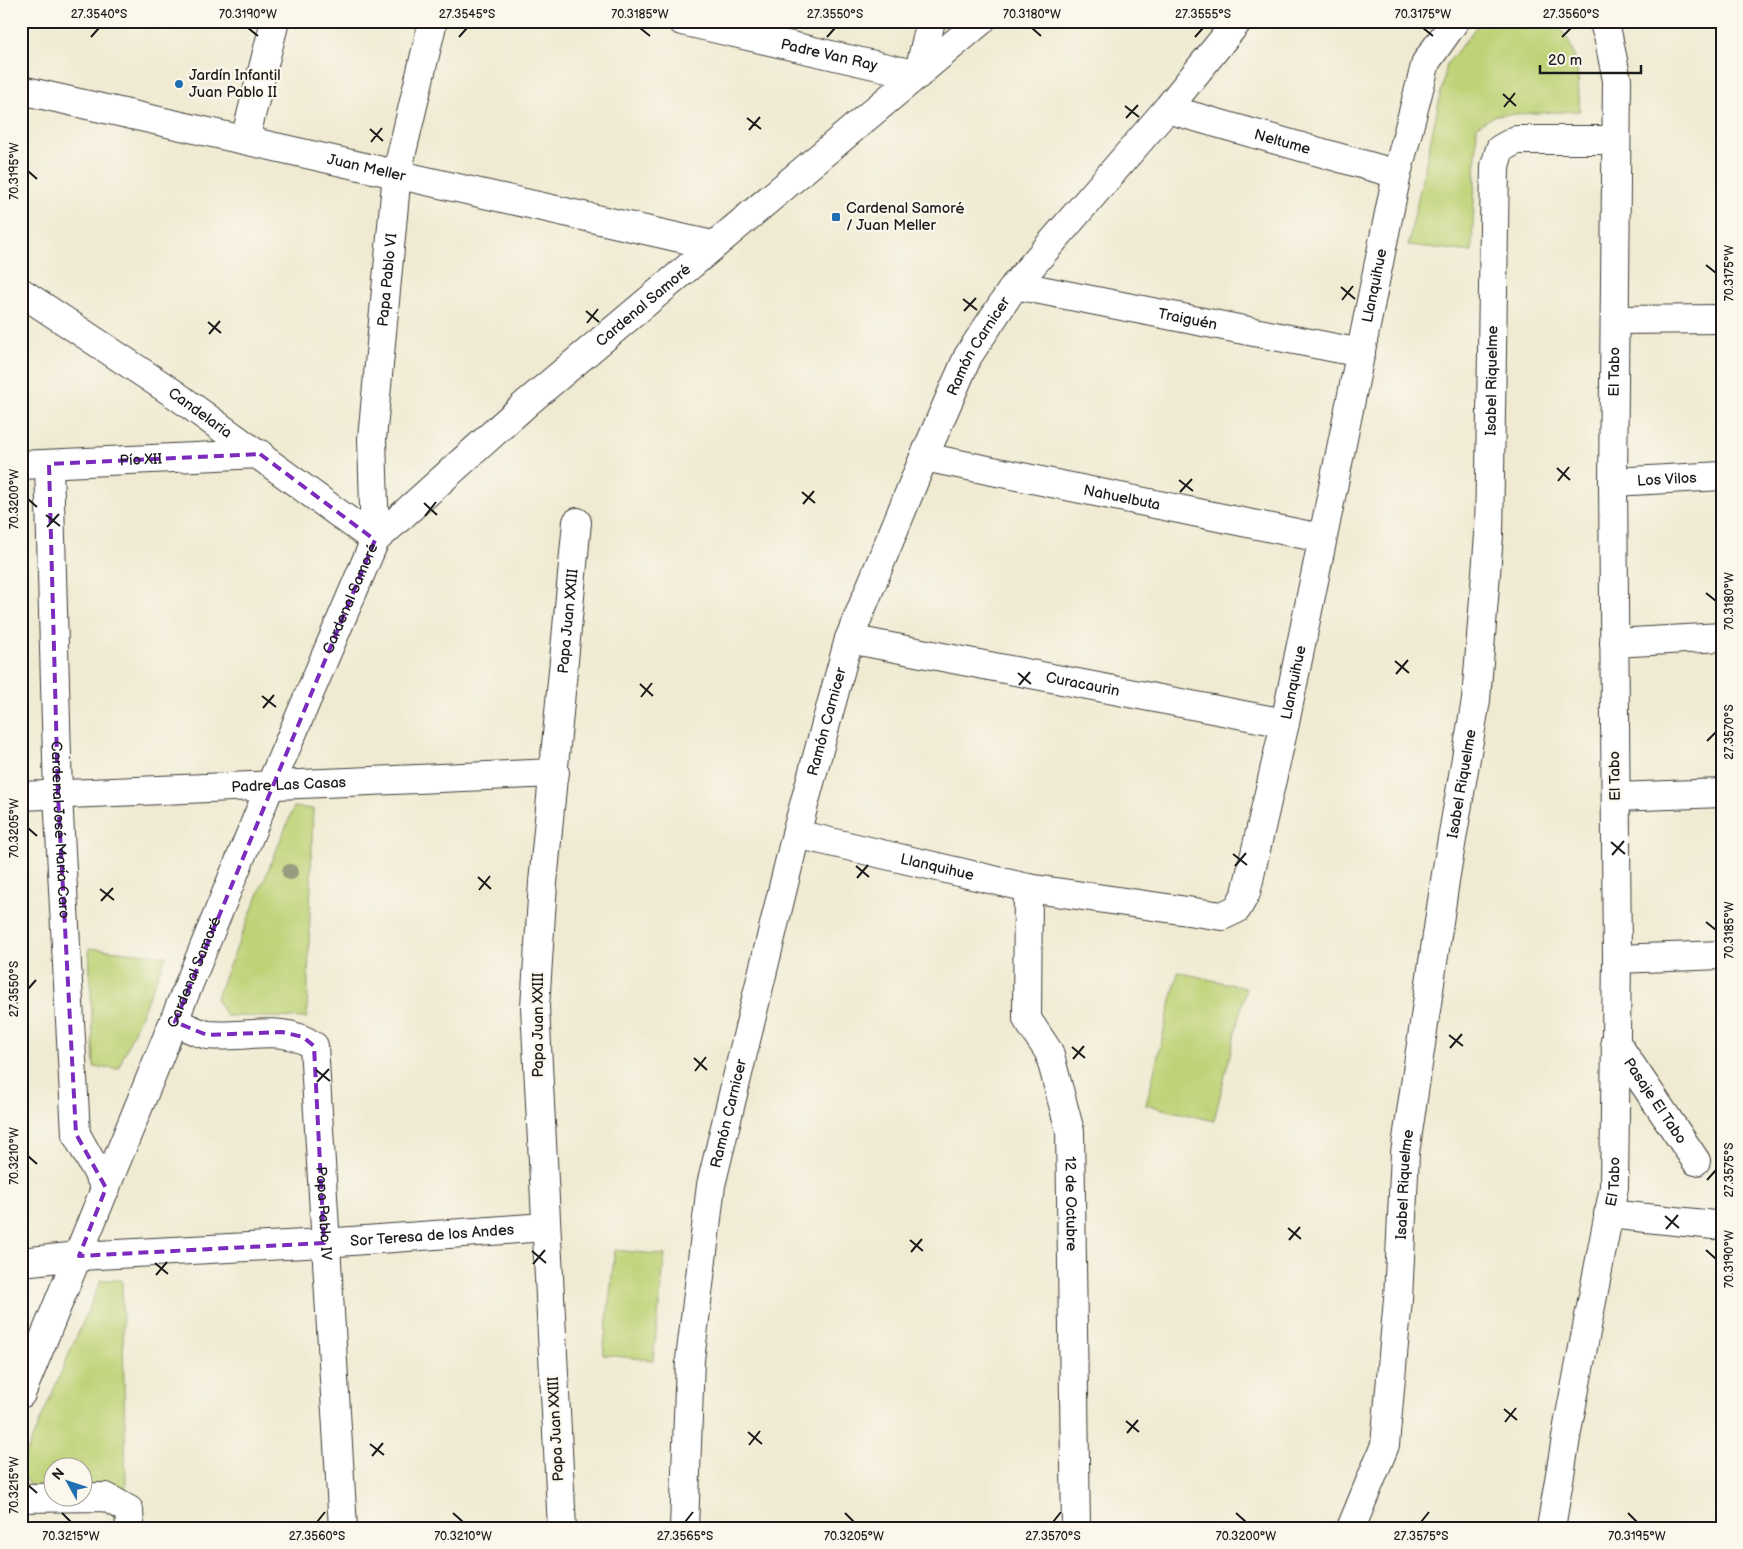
<svg xmlns="http://www.w3.org/2000/svg" width="1743" height="1549" viewBox="0 0 1743 1549" font-family="'Balsamiq Sans',sans-serif">
	<style>
		.green { fill: #bed276; stroke: #6d7749 }
		.lines { fill: none; stroke-linecap: round; stroke-linejoin: round }
		.minor-casing { stroke: #3c3b37; stroke-width: 30 }
		.tertiary-casing { stroke: #3c3b37; stroke-width: 30 }
		.minor { stroke: #fff; stroke-width: 28 }
		.tertiary { stroke: #fff; stroke-width: 28 }
		.tree { fill: #9a9c7f }
		.marked { fill: none; stroke: #7b2cbf; stroke-width: 4; stroke-dasharray: 10 6; stroke-linejoin: round }
		.ticks { fill: none; stroke: #1c1c1c; stroke-width: 2 }
		.poi-dot { fill: #1f6fb2; stroke: #fbf7ec; stroke-width: 2 }
		.labels { text-anchor: middle; dominant-baseline: central; stroke-width: 4.5; stroke-linejoin: round; paint-order: stroke }
		.street-label { font-size: 15px; fill: #1c1c1c; stroke: #fbf7ec }
		.poi-label { font-size: 15px; fill: #1c1c1c; stroke: #fbf7ec; text-anchor: start }
		.neatline { fill: none; stroke: #1c1c1c; stroke-width: 2 }
		.ticks-label { font-size: 12px; text-anchor: middle; fill: #1c1c1c }
	</style>
	<rect width="100%" height="100%" fill="#fbf7ec"/>
	<filter id="ink" filterUnits="userSpaceOnUse"><feTurbulence type="fractalNoise" baseFrequency=".02" numOctaves="2"/><feDisplacementMap in="SourceGraphic" scale="10" xChannelSelector="R" yChannelSelector="G"/><feConvolveMatrix kernelMatrix="1 2 1 2 8 2 1 2 1" color-interpolation-filters="sRGB"/></filter>
	<filter id="wash" filterUnits="userSpaceOnUse"><feTurbulence type="fractalNoise" baseFrequency=".0096" numOctaves="4" result="noise"/><feDisplacementMap in="SourceGraphic" scale="20" xChannelSelector="R" yChannelSelector="G"/><feGaussianBlur stdDeviation="1.12" result="paint"/><feColorMatrix in="noise" values="0 0 0 0 0 0 0 0 0 0 0 0 0 0 0 0 0 1.4 0 .05"/><feComposite in="paint" operator="in"/></filter>
	<g filter="url(#wash)">
		<rect width="100%" height="100%" fill="#efead1"/>
		<g class="green">
			<path d="M1481,21h72c28,26 24,55 27,90l-84,4 -19,11 -5,126 -64,-7 39,-181z"/>
			<polygon points="294,807 313,809 307,1018 226,1016 216,998"/>
			<polygon points="89,948 166,956 118,1069 94,1067"/>
			<polygon points="1178,972 1246,988 1214,1121 1146,1105"/>
			<polygon points="615,1250 665,1255 653,1360 603,1355"/>
			<polygon points="101,1280 122,1280 126,1489 83,1488 82,1466 52,1466 52,1487 32,1487 21,1472 21,1465"/>
		</g>
	</g>
	<g filter="url(#ink)">
		<g class="lines">
			<g class="minor-casing">
				<g id="minor">
					<path id="s1" d="M682,21l236,54 13,-54"/>
					<path id="s2" d="M21,90l691,155"/>
					<path id="s3" d="M1167,109l230,65"/>
					<polyline points="245,139 275,21"/>
					<path id="s4" d="M1015,285l346,68"/>
					<path id="s5" d="M21,292l155,103 199,145"/>
					<polyline points="1615,320 1722,319"/>
					<path id="s6" d="M924,457l397,81"/>
					<path id="s7" d="M49,464l9,331 18,339 30,54"/>
					<path id="s8" d="M21,465l239,-11"/>
					<path id="s9" d="M1613,482l109,-6"/>
					<path id="s10" d="M375,540l-3,-101 25,-266 36,-152"/>
					<path id="s11" d="M849,639l436,84"/>
					<polyline points="1614,643 1722,637"/>
					<path id="s12" d="M21,796l534,-23"/>
					<polyline points="1616,797 1722,793"/>
					<path id="s13" d="M796,834l232,54 194,28 15,-7 9,-16 39,-170 112,-549 29,-112 29,-41"/>
					<path id="s14" d="M1028,888l-1,131 22,33 21,79 6,397"/>
					<polyline points="1617,959 1722,955"/>
					<path id="s15" d="M175,1022c10,4 22,11 33,13 36,4 75,-12 106,11l29,482"/>
					<path id="s16" d="M1615,1041l81,120"/>
					<polyline points="1608,1214 1714,1225"/>
					<path id="s17" d="M21,1262l58,-6 245,-13 221,-16"/>
					<polyline points="21,1498 106,1497 129,1510 130,1528"/>
					<path id="s18" d="M562,1528l-27,-521 8,-124 34,-361"/>
					<path id="s19" d="M1351,1528l34,-83 13,-146 7,-146 41,-279 30,-174 13,-165 6,-369 5,-17 16,-9h100"/>
					<path id="s20" d="M1551,1528l18,-108 45,-233 3,-228 -4,-477 4,-402 -9,-44 -5,-15"/>
				</g>
			</g>
			<g class="tertiary-casing">
				<g id="tertiary">
					<path id="s21" d="M21,1394l249,-608 105,-246 153,-138 453,-381"/>
					<path id="s22" d="M684,1528l6,-168 21,-175 85,-351 53,-195 75,-182 44,-101 47,-71 152,-176 71,-88"/>
				</g>
			</g>
			<use href="#minor" class="minor"/>
			<use href="#tertiary" class="tertiary"/>
		</g>
		<circle class="tree" cx="290" cy="872" r="8"/>
	</g>
	<path class="marked" d="M260,454l115,86 -200,482 32,13 75,-3 21,5 11,9 10,197 -245,13 27,-68 -30,-54 -18,-339 -9,-331z"/>
	<path class="ticks" d="M248,28l10,8M640,28l10,8M1032,28l9,8M1423,28l10,8M91,37l8,-9M459,37l8,-9M827,37l8,-9M1195,37l8,-9M1562,37l9,-9M1503,94l13,12M1125,106l14,11M1504,107l11,-14M747,118l14,11M1126,118l12,-13M370,129l13,12M749,130l11,-13M371,142l11,-14M28,171l9,8M1706,265l10,8M1341,287l14,12M963,299l14,11M1342,300l11,-14M586,311l13,11M964,311l12,-13M208,322l13,11M587,323l11,-14M209,334l11,-13M1557,468l13,12M1179,480l14,11M1558,481l11,-14M802,492l13,11M1180,492l12,-13M28,499l9,8M424,503l13,12M803,504l11,-13M46,515l14,11M425,516l11,-14M47,527l12,-13M1706,593l10,8M1395,661l14,12M1018,673l13,11M1396,674l12,-14M640,684l13,12M1019,685l11,-13M262,696l14,11M641,697l11,-14M263,708l11,-13M1707,741l9,-9M28,828l9,8M1611,842l14,12M1233,854l14,11M1612,855l12,-14M856,866l13,11M1235,866l11,-13M478,877l13,12M857,878l11,-13M100,889l14,11M479,890l11,-14M101,901l12,-13M1706,922l10,8M28,989l8,-9M1449,1035l14,11M1072,1047l13,11M1450,1048l12,-14M694,1058l13,12M1073,1059l11,-13M316,1070l14,11M695,1071l11,-14M317,1082l12,-13M28,1156l9,8M1707,1180l9,-10M1665,1216l14,12M1288,1228l13,11M1666,1229l12,-14M910,1240l13,11M1289,1240l11,-13M1706,1250l10,9M532,1251l14,12M911,1252l11,-13M155,1263l13,11M533,1264l12,-14M156,1275l11,-13M1504,1409l13,11M1126,1421l13,11M1505,1422l11,-14M748,1432l14,12M1127,1433l11,-13M370,1444l14,11M749,1445l11,-14M372,1456l11,-13M28,1485l9,8M62,1513l9,9M453,1513l10,9M845,1513l9,9M1236,1513l10,9M1628,1513l9,9M317,1522l8,-10M685,1522l8,-10M1053,1522l8,-10M1421,1522l8,-10"/>
	<g class="poi-dot">
		<circle cx="179" cy="84" r="5"/>
		<rect x="831" y="212" width="10" height="10" rx="2.5"/>
	</g>
	<g class="labels">
		<g class="street-label">
			<text stroke="none"><textPath href="#s1" startOffset="151">Padre Van Ray</textPath></text>
			<text stroke="none"><textPath href="#s3" startOffset="120">Neltume</textPath></text>
			<text stroke="none"><textPath href="#s2" startOffset="354">Juan Meller</textPath></text>
			<text stroke="none"><textPath href="#s10" startOffset="261">Papa Pablo VI</textPath></text>
			<text stroke="none"><textPath href="#s13" startOffset="1090">Llanquihue</textPath></text>
			<text stroke="none"><textPath href="#s21" startOffset="1281">Cardenal Samoré</textPath></text>
			<text stroke="none"><textPath href="#s4" startOffset="176">Traiguén</textPath></text>
			<text stroke="none"><textPath href="#s22" startOffset="1228">Ramón Carnicer</textPath></text>
			<text stroke="none"><textPath href="#s20" startOffset="1162">El Tabo</textPath></text>
			<text stroke="none"><textPath href="#s19" startOffset="1161">Isabel Riquelme</textPath></text>
			<text stroke="none"><textPath href="#s5" startOffset="216">Candelaria</textPath></text>
			<text stroke="none"><textPath href="#s8" startOffset="120">Pío XII</textPath></text>
			<text stroke="none"><textPath href="#s9" startOffset="54">Los Vilos</textPath></text>
			<text stroke="none"><textPath href="#s6" startOffset="202">Nahuelbuta</textPath></text>
			<text stroke="none"><textPath href="#s21" startOffset="861">Cardenal Samoré</textPath></text>
			<text stroke="none"><textPath href="#s18" startOffset="909">Papa Juan XXIII</textPath></text>
			<text stroke="none"><textPath href="#s13" startOffset="685">Llanquihue</textPath></text>
			<text stroke="none"><textPath href="#s11" startOffset="238">Curacaurin</textPath></text>
			<text stroke="none"><textPath href="#s22" startOffset="822">Ramón Carnicer</textPath></text>
			<text transform="translate(1615 776) rotate(-91)">El Tabo</text>
			<text stroke="none"><textPath href="#s19" startOffset="756">Isabel Riquelme</textPath></text>
			<text stroke="none"><textPath href="#s12" startOffset="268">Padre Las Casas</textPath></text>
			<text stroke="none"><textPath href="#s7" startOffset="366">Cardenal José María Caro</textPath></text>
			<text stroke="none"><textPath href="#s13" startOffset="145">Llanquihue</textPath></text>
			<text stroke="none"><textPath href="#s21" startOffset="456">Cardenal Samoré</textPath></text>
			<text transform="translate(538 1025) rotate(-90)">Papa Juan XXIII</text>
			<text stroke="none"><textPath href="#s16" startOffset="72">Pasaje El Tabo</textPath></text>
			<text stroke="none"><textPath href="#s22" startOffset="418">Ramón Carnicer</textPath></text>
			<text stroke="none"><textPath href="#s20" startOffset="352">El Tabo</textPath></text>
			<text stroke="none"><textPath href="#s19" startOffset="351">Isabel Riquelme</textPath></text>
			<text stroke="none"><textPath href="#s14" startOffset="325">12 de Octubre</textPath></text>
			<text stroke="none"><textPath href="#s15" startOffset="312">Papa Pablo IV</textPath></text>
			<text stroke="none"><textPath href="#s17" startOffset="412">Sor Teresa de los Andes</textPath></text>
			<text transform="translate(556 1429) rotate(-93)">Papa Juan XXIII</text>
		</g>
		<g class="poi-label">
			<text x="189" y="75">Jardín Infantil<tspan x="189" dy="17">Juan Pablo II</tspan></text>
			<text x="846" y="208">Cardenal Samoré<tspan x="846" dy="17">/ Juan Meller</tspan></text>
		</g>
	</g>
	<rect width="1743" height="1549" fill="none" stroke="#fbf7ec" stroke-width="55"/>
	<g transform="translate(68 1482) rotate(310)"><circle r="24" fill="#fbf7ec" stroke="#a29f99"/>
	<path d="M0-4L9 19L0 12L-9 19Z" fill="#1f6fb2"/>
	<text y="-8" font-size="14" font-weight="bold" text-anchor="middle" fill="#1c1c1c">N</text>
	</g>
	<path d="M1540 65v8h101v-8" fill="none" stroke="#1c1c1c" stroke-width="2.5"/>
	<text x="1548" y="65" font-size="15" fill="#1c1c1c" stroke="#fbf7ec" stroke-width="4" paint-order="stroke">20 m</text>
	<rect x="28" y="28" width="1688" height="1494" class="neatline"/>
	<g class="ticks-label">
		<text x="99" y="18">27.3540°S</text>
		<text x="248" y="18">70.3190°W</text>
		<text x="467" y="18">27.3545°S</text>
		<text x="640" y="18">70.3185°W</text>
		<text x="835" y="18">27.3550°S</text>
		<text x="1032" y="18">70.3180°W</text>
		<text x="1203" y="18">27.3555°S</text>
		<text x="1423" y="18">70.3175°W</text>
		<text x="1571" y="18">27.3560°S</text>
		<text transform="translate(14 171) rotate(-90)" y="4">70.3195°W</text>
		<text transform="translate(1729 273) rotate(-90)" y="4">70.3175°W</text>
		<text transform="translate(14 499) rotate(-90)" y="4">70.3200°W</text>
		<text transform="translate(1729 601) rotate(-90)" y="4">70.3180°W</text>
		<text transform="translate(1729 732) rotate(-90)" y="4">27.3570°S</text>
		<text transform="translate(14 828) rotate(-90)" y="4">70.3205°W</text>
		<text transform="translate(1729 930) rotate(-90)" y="4">70.3185°W</text>
		<text transform="translate(14 989) rotate(-90)" y="4">27.3550°S</text>
		<text transform="translate(14 1156) rotate(-90)" y="4">70.3210°W</text>
		<text transform="translate(1729 1170) rotate(-90)" y="4">27.3575°S</text>
		<text transform="translate(1729 1259) rotate(-90)" y="4">70.3190°W</text>
		<text transform="translate(14 1485) rotate(-90)" y="4">70.3215°W</text>
		<text x="71" y="1540">70.3215°W</text>
		<text x="317" y="1540">27.3560°S</text>
		<text x="463" y="1540">70.3210°W</text>
		<text x="685" y="1540">27.3565°S</text>
		<text x="854" y="1540">70.3205°W</text>
		<text x="1053" y="1540">27.3570°S</text>
		<text x="1246" y="1540">70.3200°W</text>
		<text x="1421" y="1540">27.3575°S</text>
		<text x="1637" y="1540">70.3195°W</text>
	</g>
</svg>
